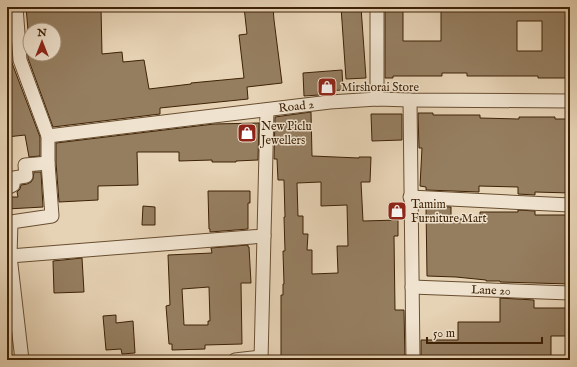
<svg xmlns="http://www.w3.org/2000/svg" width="577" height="367" viewBox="0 0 577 367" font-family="'IM FELL English',serif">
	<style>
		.building { fill: #957e60; stroke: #3e2205; fill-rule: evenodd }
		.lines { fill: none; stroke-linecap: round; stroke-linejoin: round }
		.minor-casing { stroke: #684e31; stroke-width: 15 }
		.minor { stroke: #efe2ce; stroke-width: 13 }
		.labels { text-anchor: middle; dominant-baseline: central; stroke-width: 3; stroke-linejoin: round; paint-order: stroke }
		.poi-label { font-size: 12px; fill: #3e2205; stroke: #efe2ce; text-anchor: start }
		.street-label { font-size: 12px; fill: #3e2205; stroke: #efe2ce }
	</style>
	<rect width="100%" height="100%" fill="#e6d2b4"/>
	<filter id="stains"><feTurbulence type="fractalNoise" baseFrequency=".005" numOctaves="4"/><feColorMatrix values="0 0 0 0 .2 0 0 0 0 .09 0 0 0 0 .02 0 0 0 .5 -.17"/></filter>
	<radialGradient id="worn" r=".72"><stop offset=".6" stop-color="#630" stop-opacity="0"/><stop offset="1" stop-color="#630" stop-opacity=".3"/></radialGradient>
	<g class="building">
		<polygon points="26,7 101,7 102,54 122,52 123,62 144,60 149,89 191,84 191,83 244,78 239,35 247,34 244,7 273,7 274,20 282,83 247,87 248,99 160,108 160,114 53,127 28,58 27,42 30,42 30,54 54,54 54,30 28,30"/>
		<polygon points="341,7 361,7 366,78 346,79"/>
		<path d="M385,7h18v34h38v-34h99v2h30v69h-32v-2h-71v-3h-25v3h-49v2h-8zM517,21h25v30h-25z"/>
		<polygon points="11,44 12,63 40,137 40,156 29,157 25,135 7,137 7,64 10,63"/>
		<polygon points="342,70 343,90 318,91 319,95 304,96 303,73"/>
		<path d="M311,112l1,44 47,2v-1h12l-1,25h-9l2,39 35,-1v16h-4l1,74h9l1,50h-124v-65h2v-11h1l-1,-33h2l-1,-34h1l-1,-37h-6l-1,-21h-3l1,-42zM321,182v24l26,-1 1,41h-11l1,27 -26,1v-24h-5l1,-16h-5v-18h-5l-1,-33z"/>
		<polygon points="418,113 433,113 433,115 480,115 480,118 519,119 519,117 555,117 555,119 570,119 570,193 535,192 535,195 518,194 518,187 479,186 479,192 426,190 426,187 420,186 422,148 419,148"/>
		<polygon points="371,114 402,114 402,140 372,141"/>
		<polygon points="259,123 258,160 236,161 236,162 212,162 212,160 179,161 179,152 137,152 138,185 98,186 98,200 59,202 56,163 56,143 214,124"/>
		<polygon points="34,172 41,172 43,207 7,209 7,197 18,197 17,192 20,189 21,185 27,184 31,182 33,179"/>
		<polygon points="208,191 250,191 250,203 248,203 248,229 210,232 210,229 209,229"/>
		<polygon points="143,206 155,207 155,225 142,225"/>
		<polygon points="426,206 451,207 451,219 480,219 480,212 518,212 518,210 535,211 535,215 570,215 570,284 500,282 500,281 486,281 486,280 456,277 427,276"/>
		<path d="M248,245v2h1l2,36h-10l1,61 -37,1v4l-33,1v-6h-3l-3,-38 4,-1 -2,-50 44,-2 -1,-5zM209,287l1,34h-2v4h-24l-2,-36z"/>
		<polygon points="82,258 84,292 54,293 53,261"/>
		<polygon points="500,298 534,300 534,308 570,308 570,336 551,336 551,360 498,360 498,356 463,356 463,360 421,360 421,340 458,340 458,322 500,322"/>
		<polygon points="116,315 116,323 133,321 135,353 122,354 121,349 106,350 103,316"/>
	</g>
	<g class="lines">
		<g class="minor-casing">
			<g id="minor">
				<polyline points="16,7 20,60 48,136 48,163 52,216 11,222 10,256 22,360"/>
				<polyline points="377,7 377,99"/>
				<polyline points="410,100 413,360"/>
				<path id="s1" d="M48,136l107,-13 175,-21 47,-3 33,1 160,1"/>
				<polyline points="7,188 13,185 14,178 26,176 25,165 48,163"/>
				<polyline points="410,197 570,205"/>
				<polyline points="10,256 264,236"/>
				<path id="s2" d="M412,287l158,6"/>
				<polyline points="235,360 261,357"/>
				<polyline points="261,360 267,110"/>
			</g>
		</g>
		<use href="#minor" class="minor"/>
	</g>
	<defs>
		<g id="shop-square" transform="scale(1)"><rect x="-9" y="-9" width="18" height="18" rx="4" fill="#8f2418" stroke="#efe2ce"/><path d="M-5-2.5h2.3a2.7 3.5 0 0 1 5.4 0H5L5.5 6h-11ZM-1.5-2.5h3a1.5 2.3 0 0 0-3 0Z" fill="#fff"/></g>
	</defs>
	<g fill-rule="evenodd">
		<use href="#shop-square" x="327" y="87"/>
		<use href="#shop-square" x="247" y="133"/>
		<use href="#shop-square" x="397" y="211"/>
	</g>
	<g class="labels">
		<g class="poi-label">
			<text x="341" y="87">Mirshorai Store</text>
			<text x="261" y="126">New Piclu<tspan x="261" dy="14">Jewellers</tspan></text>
			<text x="411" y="204">Tamim<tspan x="411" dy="14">Furniture Mart</tspan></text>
		</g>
		<g class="street-label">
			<text stroke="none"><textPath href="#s1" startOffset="250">Road 2</textPath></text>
			<text stroke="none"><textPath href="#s2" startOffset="79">Lane 20</textPath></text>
		</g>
	</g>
	<rect width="577" height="367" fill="none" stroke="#e6d2b4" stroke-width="24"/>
	<rect x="8" y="8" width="561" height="351" fill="none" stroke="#3e2205" stroke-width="2"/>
	<rect x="12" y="12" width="553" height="343" fill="none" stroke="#3e2205"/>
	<g transform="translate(42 42)"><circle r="19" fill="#efe2ce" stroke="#a8957e"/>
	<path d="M0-3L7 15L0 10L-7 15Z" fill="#8f2418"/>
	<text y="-6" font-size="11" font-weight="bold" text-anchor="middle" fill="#3e2205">N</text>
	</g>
	<path d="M427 337v6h115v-6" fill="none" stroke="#3e2205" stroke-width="2"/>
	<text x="433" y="337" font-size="12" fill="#3e2205" stroke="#efe2ce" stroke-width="3" paint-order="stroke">50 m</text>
	<rect width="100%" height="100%" filter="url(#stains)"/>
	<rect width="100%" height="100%" fill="url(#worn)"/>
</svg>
